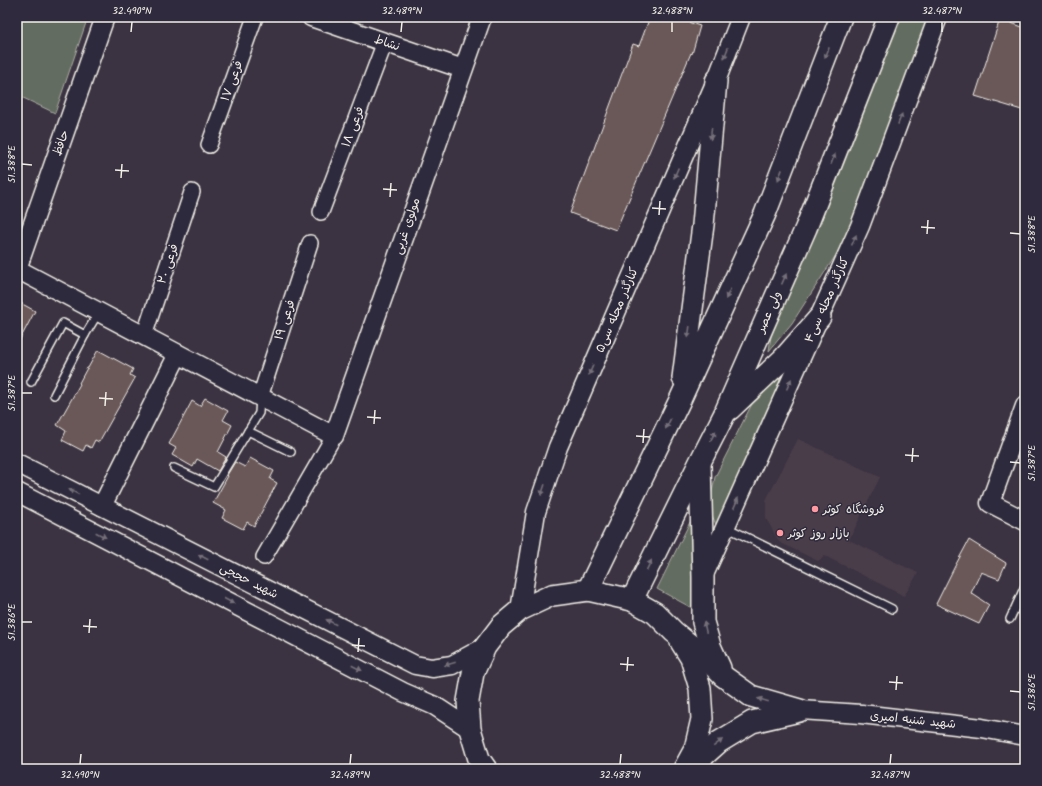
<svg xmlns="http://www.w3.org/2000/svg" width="1042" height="786" viewBox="0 0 1042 786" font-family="Kalam,'Playpen Sans Arabic',sans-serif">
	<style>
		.built { fill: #493e49 }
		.green { fill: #646c60; stroke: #acaea4 }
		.building { fill: #6b5858; stroke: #f4f1e8 }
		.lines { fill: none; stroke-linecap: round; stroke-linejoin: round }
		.service-casing { stroke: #f4f1e8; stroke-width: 10 }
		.minor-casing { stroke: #f4f1e8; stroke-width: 18 }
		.tertiary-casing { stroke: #f4f1e8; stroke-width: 21 }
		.secondary-casing { stroke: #f4f1e8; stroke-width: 24 }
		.service { stroke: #2f2a3d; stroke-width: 7 }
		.minor { stroke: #2f2a3d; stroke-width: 15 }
		.tertiary { stroke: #2f2a3d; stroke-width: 18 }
		.secondary { stroke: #2f2a3d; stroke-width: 21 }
		.oneway { fill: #747079 }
		.ticks { fill: none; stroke: #f4f1e8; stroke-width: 1.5 }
		.poi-dot { fill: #ff9aa2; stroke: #2f2a3d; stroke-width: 1.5 }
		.labels { text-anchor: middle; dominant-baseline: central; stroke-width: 3; stroke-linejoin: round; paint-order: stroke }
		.street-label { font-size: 12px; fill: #f4f1e8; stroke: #2f2a3d }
		.poi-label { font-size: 12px; fill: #f4f1e8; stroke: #2f2a3d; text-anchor: start }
		.neatline { fill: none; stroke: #f4f1e8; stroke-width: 1.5 }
		.ticks-label { font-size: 10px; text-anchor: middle; fill: #f4f1e8 }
	</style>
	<rect width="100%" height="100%" fill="#3b3342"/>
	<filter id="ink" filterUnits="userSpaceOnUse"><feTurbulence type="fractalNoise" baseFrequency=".025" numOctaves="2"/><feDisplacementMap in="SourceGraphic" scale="8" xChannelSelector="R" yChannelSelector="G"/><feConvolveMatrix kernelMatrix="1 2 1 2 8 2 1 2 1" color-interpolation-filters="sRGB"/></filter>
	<g filter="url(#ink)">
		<polygon class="built" points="798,439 880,477 849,540 918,573 904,596 825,556 818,561 779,542 766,518 766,500"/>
		<g class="green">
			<polygon points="17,17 88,17 55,113 17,95"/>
			<polygon points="899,17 930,17 845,241 792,323 769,351 771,336 825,210"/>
			<polygon points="804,341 716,525 709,507 715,477 756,396"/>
			<polygon points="691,520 692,608 657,589"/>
		</g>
		<g class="building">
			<polygon points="650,17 673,17 700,26 692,54 691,53 616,230 570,213 633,44 639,46"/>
			<polygon points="1000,19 1025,28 1025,111 975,96"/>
			<polygon points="17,301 35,311 17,345"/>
			<polygon points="98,350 133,369 130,375 135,378 99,442 95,440 91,448 86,445 83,451 62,440 66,431 57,425 80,384 79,383 87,368 88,368"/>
			<polygon points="205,398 228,411 223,420 232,425 218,452 226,457 218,471 197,459 193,467 172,455 176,448 169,444 192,401 200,406"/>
			<polygon points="250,458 274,471 270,479 277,483 254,526 247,522 243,529 222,518 226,510 213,503 228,476 227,475 235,462 245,467"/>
			<polygon points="969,540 1006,563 999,579 981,572 971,593 989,605 979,624 936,604 955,566"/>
		</g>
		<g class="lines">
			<g class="service-casing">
				<g id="service">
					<polyline points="31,382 63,323 85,335"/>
					<polyline points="54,395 85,335 99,312"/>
					<polyline points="248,431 291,452"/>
					<polyline points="174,468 214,487 259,413 260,397"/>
					<polyline points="726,527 892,609"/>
					<polyline points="1010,619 1025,586"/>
				</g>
			</g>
			<g class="minor-casing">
				<g id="minor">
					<polyline points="209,145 255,17"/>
					<polyline points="321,212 385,42"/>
					<polyline points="144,336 192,192"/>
					<polyline points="260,397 310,243"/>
					<polyline points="264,557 334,436"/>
				</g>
			</g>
			<g class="tertiary-casing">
				<g id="tertiary">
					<polyline points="311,17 463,69"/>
					<polyline points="17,269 334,436 482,17"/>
					<polyline points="17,269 105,17"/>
					<polyline points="1025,406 990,503 1025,521"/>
					<polyline points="17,463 415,665 432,668 452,665 485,647"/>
					<polyline points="17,492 403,692 435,706 470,729"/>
					<polyline points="102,506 178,354"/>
					<polyline points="703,577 860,226 938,17"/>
					<polyline points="520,610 536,512 558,447 716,81 741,17"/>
					<polyline points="800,710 861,714 982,728 1025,736"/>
				</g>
			</g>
			<g class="secondary-casing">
				<g id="secondary">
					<polyline points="683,378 703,225 716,81"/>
					<polyline points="730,409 784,358 820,317"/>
					<polyline points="700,464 703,577 703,622 710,646 720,668"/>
					<polyline points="588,590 680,400 765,214 841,17"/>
					<polyline points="632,600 700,462 724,415 806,228 889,17"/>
					<polyline points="681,642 691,658 700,688 702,719 695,749 684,769"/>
					<polyline points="486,769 479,759 470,729 468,701 473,673 485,647 501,626 520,610 552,595 588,590 632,600 655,613 674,632 705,657 723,676 751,696 800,710"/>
					<polyline points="689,769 719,742 752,722 799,711"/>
				</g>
			</g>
			<use href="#service" class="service"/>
			<use href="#minor" class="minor"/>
			<use href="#tertiary" class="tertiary"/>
			<use href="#secondary" class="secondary"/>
		</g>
		<defs><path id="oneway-solid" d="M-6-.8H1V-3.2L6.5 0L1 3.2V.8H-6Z"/></defs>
		<g class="oneway">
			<use href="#oneway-solid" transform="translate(726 53) rotate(111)"/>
			<use href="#oneway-solid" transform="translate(827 53) rotate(111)"/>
			<use href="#oneway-solid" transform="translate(900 119) rotate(-69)"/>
			<use href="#oneway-solid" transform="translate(711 134) rotate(95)"/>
			<use href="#oneway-solid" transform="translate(833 159) rotate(-69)"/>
			<use href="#oneway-solid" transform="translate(676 173) rotate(113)"/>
			<use href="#oneway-solid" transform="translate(780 175) rotate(111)"/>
			<use href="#oneway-solid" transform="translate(854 240) rotate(-66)"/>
			<use href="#oneway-solid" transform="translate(784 279) rotate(-66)"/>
			<use href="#oneway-solid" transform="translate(728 294) rotate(115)"/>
			<use href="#oneway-solid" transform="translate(689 332) rotate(98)"/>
			<use href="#oneway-solid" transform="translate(591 370) rotate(113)"/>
			<use href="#oneway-solid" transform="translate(789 384) rotate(-66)"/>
			<use href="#oneway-solid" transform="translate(668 424) rotate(116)"/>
			<use href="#oneway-solid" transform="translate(713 436) rotate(-62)"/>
			<use href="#oneway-solid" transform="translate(543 490) rotate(109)"/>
			<use href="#oneway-solid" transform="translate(74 492) rotate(-153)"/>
			<use href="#oneway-solid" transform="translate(736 503) rotate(-66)"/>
			<use href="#oneway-solid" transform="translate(101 535) rotate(27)"/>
			<use href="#oneway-solid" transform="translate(203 557) rotate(-153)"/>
			<use href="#oneway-solid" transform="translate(649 565) rotate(-64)"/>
			<use href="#oneway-solid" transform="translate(229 601) rotate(27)"/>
			<use href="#oneway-solid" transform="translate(331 622) rotate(-153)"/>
			<use href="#oneway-solid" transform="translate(705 627) rotate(-103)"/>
			<use href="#oneway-solid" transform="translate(450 664) rotate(164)"/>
			<use href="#oneway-solid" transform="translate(357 668) rotate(27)"/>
			<use href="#oneway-solid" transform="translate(763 700) rotate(-164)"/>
			<use href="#oneway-solid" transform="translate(718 743) rotate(-38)"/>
		</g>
	</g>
	<path class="ticks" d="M131,32l1,-10M401,32l1,-10M672,32v-10M942,32v-10M22,164l10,1M115,170l14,1M121,178l1,-14M383,189l14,1M390,197l1,-14M652,208l14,1M659,215l1,-14M921,227l14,1M1010,233l10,1M927,234l1,-14M22,393h10M99,398l14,1M105,406l1,-14M367,417l14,1M374,424l1,-14M636,436l14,1M643,443l1,-14M905,455l14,1M912,462l1,-14M1010,462l10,1M22,622h10M83,626l14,1M89,633l1,-14M352,645l13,1M358,652l1,-14M620,664l14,1M627,671l1,-14M889,682l14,1M896,690l1,-14M1010,691l10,1M80,764l1,-10M350,764l1,-10M620,764l1,-10M890,764l1,-10"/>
	<g class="poi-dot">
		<circle cx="815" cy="509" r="4"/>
		<circle cx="780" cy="533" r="4"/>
	</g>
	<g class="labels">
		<g class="street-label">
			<text transform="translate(387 43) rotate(19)">نشاط</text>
			<text transform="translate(232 81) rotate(-70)">فرعی ۱۷</text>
			<text transform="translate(353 127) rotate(-69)">فرعی ۱۸</text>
			<text transform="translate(61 143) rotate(-71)">حافظ</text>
			<text transform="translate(407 226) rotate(-71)">مولوی غربی</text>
			<text transform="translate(168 264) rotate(-71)">فرعی ۲۰</text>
			<text transform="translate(827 300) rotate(-66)">کنارگذر محله سی۴</text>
			<text transform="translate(617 310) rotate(-67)">کنارگذر محله سی۵</text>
			<text transform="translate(769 312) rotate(-66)">ولی عصر</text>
			<text transform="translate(285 320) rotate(-72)">فرعی ۱۹</text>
			<text transform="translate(249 581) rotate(27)">شهید حججی</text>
			<text transform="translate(913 720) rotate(6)">شهید شنبه امیری</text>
		</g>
		<g class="poi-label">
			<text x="823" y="509">فروشگاه کوثر</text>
			<text x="788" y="533">بازار روز کوثر</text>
		</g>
	</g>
	<rect width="1042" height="786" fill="none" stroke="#2f2a3d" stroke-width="44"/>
	<rect x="22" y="22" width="998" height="742" class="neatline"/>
	<g class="ticks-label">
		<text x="132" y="14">32.490°N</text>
		<text x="402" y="14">32.489°N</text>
		<text x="672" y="14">32.488°N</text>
		<text x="942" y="14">32.487°N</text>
		<text transform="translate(11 164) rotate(-90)" y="4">51.388°E</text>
		<text transform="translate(1031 234) rotate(-90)" y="4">51.388°E</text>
		<text transform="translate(11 393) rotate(-90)" y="4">51.387°E</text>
		<text transform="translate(1031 463) rotate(-90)" y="4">51.387°E</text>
		<text transform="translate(11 622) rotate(-90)" y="4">51.386°E</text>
		<text transform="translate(1031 692) rotate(-90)" y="4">51.386°E</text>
		<text x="80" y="778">32.490°N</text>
		<text x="350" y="778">32.489°N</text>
		<text x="620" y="778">32.488°N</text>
		<text x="890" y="778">32.487°N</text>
	</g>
</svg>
